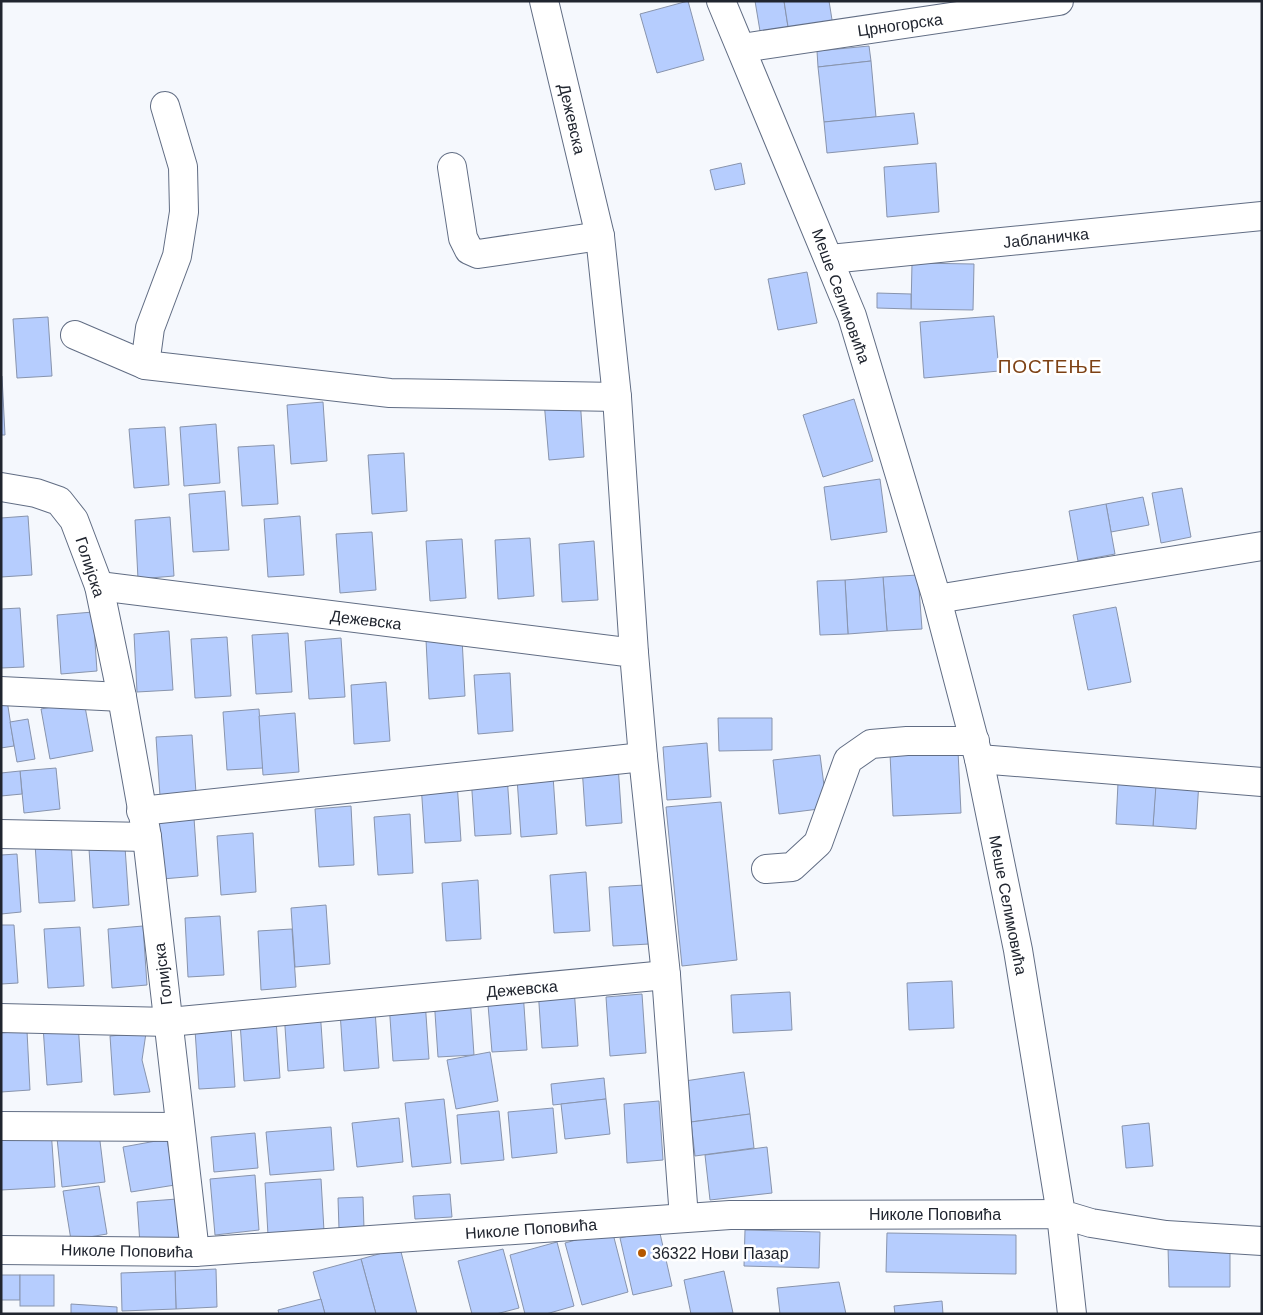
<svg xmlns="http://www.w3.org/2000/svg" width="1263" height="1315" viewBox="0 0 1263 1315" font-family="Arial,sans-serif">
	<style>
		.building { fill: #b6cdfe; stroke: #8894ad }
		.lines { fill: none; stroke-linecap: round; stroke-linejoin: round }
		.minor-casing { stroke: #616d84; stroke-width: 30 }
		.major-casing { stroke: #616d84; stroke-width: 30 }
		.minor { stroke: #fff; stroke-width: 28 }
		.major { stroke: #fff; stroke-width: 28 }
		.poi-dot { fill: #b45700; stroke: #fff; stroke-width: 2 }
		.labels { text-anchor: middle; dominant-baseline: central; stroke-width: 5; stroke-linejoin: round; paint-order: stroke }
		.street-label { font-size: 16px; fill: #20252f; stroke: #fff }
		.poi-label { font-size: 16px; fill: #20252f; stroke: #fff; text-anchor: start }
		.quarter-label { font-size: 19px; letter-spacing: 1px; fill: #7d4114; stroke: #fff }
	</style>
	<rect width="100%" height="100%" fill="#f5f8fd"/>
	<g class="building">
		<polygon points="688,1 704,60 657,73 640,14"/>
		<polygon points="755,1 784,1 788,27 760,31"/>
		<polygon points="784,1 829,1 833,26 789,33"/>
		<polygon points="869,46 871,61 818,67 817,51"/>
		<polygon points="871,61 876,117 824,122 818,67"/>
		<polygon points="914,113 918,144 827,153 824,122"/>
		<polygon points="741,163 745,184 715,190 710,170"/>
		<polygon points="936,163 939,212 887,217 884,167"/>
		<polygon points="912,263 974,264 973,310 911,309"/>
		<polygon points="807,272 817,323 778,330 768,279"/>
		<polygon points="877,293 911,294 911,309 877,308"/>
		<polygon points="994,316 999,371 924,378 920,322"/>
		<polygon points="48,317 52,376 17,378 13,319"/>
		<polygon points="2,376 5,435 1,435 1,376"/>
		<polygon points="580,398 584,457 549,460 544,401"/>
		<polygon points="854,399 873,461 823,477 803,415"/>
		<polygon points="323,402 327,461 291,464 287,405"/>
		<polygon points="216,424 220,483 184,486 180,427"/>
		<polygon points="165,427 169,485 134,488 129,429"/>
		<polygon points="274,445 278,504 242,506 238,447"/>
		<polygon points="404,453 407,511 372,514 368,455"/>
		<polygon points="880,479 887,532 831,540 824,487"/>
		<polygon points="1182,488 1191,537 1161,543 1152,493"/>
		<polygon points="225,491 229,550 193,552 189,494"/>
		<polygon points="1143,497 1149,525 1111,532 1106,504"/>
		<polygon points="1106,504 1115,554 1078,561 1069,511"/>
		<polygon points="28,516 32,575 1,577 1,518"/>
		<polygon points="300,516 304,575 268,577 264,519"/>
		<polygon points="170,517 174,576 138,579 135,520"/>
		<polygon points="372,532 376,590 340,593 336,534"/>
		<polygon points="530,538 534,596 498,599 495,540"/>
		<polygon points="462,539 466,598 430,601 426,541"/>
		<polygon points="594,541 598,600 562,602 559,544"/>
		<polygon points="918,575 922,629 887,631 883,577"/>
		<polygon points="883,577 887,631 848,634 845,580"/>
		<polygon points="845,580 848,634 820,635 817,581"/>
		<polygon points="1116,607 1131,682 1088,690 1073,615"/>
		<polygon points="20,608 24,667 1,668 1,609"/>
		<polygon points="93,612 97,671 61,674 57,615"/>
		<polygon points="169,631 173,690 137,692 134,634"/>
		<polygon points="288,633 292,692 256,694 252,635"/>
		<polygon points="227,637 231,696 195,698 191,639"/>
		<polygon points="341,638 345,697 309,699 305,641"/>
		<polygon points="462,638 465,696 429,699 426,640"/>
		<polygon points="510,673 513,731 478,734 474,675"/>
		<polygon points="386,682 390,741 354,744 351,685"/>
		<polygon points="7,700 14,746 1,748 1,701"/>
		<polygon points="84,701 93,751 50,759 41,709"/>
		<polygon points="259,709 263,768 227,770 223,712"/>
		<polygon points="295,713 299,772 263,775 259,716"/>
		<polygon points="718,718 772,718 772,750 719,751"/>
		<polygon points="28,719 35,759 17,762 10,722"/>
		<polygon points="192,735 196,793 160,796 156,737"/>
		<polygon points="707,743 711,797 667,800 663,747"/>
		<polygon points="958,751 961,813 893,816 890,754"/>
		<polygon points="820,755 827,808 779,814 773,760"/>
		<polygon points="618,765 622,823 586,826 582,767"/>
		<polygon points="56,768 60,809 24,813 20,771"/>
		<polygon points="20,771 22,794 1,796 1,773"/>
		<polygon points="507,775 511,834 475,836 471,777"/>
		<polygon points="553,776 557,834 521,837 517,778"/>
		<polygon points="1156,778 1199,781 1196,829 1153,826"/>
		<polygon points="457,782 461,841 425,843 421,784"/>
		<polygon points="1118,783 1156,785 1153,826 1116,824"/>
		<polygon points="721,802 737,960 682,966 666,807"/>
		<polygon points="351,806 354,865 319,867 315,809"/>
		<polygon points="410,814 413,873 378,875 374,817"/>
		<polygon points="194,818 198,876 162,879 158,820"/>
		<polygon points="253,833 256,892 221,895 217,836"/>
		<polygon points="71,842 75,901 39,903 35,844"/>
		<polygon points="125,847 129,905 93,908 89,849"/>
		<polygon points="17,854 21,912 1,914 1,855"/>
		<polygon points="586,872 590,931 554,933 550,875"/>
		<polygon points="478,880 481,939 446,941 442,883"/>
		<polygon points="645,885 649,944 613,946 609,887"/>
		<polygon points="326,905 330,964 295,967 291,908"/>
		<polygon points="220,916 224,975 188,977 185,918"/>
		<polygon points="1,925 14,925 18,983 1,984"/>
		<polygon points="143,926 147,985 112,988 108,929"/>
		<polygon points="80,927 84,986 48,988 44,929"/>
		<polygon points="292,929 296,987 261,990 258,931"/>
		<polygon points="952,981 954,1028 909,1030 907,983"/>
		<polygon points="574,987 578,1046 542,1048 538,989"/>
		<polygon points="523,991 527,1050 492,1052 487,993"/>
		<polygon points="790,992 792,1030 733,1033 731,995"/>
		<polygon points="642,994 646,1053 610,1056 606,997"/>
		<polygon points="470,996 474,1055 438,1057 434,998"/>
		<polygon points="425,1000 429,1059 393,1061 389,1003"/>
		<polygon points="320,1009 324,1068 288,1071 284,1012"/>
		<polygon points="375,1010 379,1068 344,1071 340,1012"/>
		<polygon points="276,1019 280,1078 244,1081 240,1022"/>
		<polygon points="78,1023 82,1082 47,1085 43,1026"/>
		<polygon points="231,1028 235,1087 199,1089 195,1030"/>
		<polygon points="27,1031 30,1090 1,1092 1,1033"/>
		<polygon points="146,1033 142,1060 150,1092 114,1095 110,1036"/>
		<polygon points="490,1052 498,1101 456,1109 447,1060"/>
		<polygon points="744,1072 750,1114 691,1122 685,1081"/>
		<polygon points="604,1078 606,1099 553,1105 551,1084"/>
		<polygon points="444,1099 451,1163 412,1167 405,1103"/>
		<polygon points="606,1099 610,1134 565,1139 561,1104"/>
		<polygon points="659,1101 663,1160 627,1163 624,1104"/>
		<polygon points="553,1108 557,1153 512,1158 508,1112"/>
		<polygon points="499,1111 504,1160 461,1164 457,1115"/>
		<polygon points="750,1114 754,1148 695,1156 691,1122"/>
		<polygon points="399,1118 403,1162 357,1167 352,1123"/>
		<polygon points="1149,1123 1153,1166 1126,1168 1122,1126"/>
		<polygon points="331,1127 334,1170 270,1175 266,1132"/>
		<polygon points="51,1129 55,1187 1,1190 1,1132"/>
		<polygon points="99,1133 105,1182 62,1187 57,1138"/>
		<polygon points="255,1133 258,1168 214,1172 211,1137"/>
		<polygon points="167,1139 175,1185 131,1192 123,1147"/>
		<polygon points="767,1147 772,1193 710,1200 705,1155"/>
		<polygon points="255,1175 259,1230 215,1235 210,1179"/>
		<polygon points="321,1179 324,1231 268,1235 265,1183"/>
		<polygon points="99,1186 107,1234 71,1240 63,1191"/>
		<polygon points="450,1194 452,1217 415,1219 413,1196"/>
		<polygon points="363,1197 364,1229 339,1229 338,1198"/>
		<polygon points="177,1199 180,1240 140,1244 137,1202"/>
		<polygon points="659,1229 672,1286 633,1295 620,1238"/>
		<polygon points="612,1230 628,1292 582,1305 565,1243"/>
		<polygon points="745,1230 820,1232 819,1268 744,1266"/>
		<polygon points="887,1233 1016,1235 1016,1274 886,1272"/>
		<polygon points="557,1242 574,1306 546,1314 525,1314 510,1255"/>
		<polygon points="1168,1246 1230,1246 1230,1287 1169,1287"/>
		<polygon points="400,1248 417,1314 376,1314 361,1259"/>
		<polygon points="503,1249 519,1308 496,1314 472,1314 458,1261"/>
		<polygon points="361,1259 376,1314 325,1314 313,1272"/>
		<polygon points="216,1269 217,1307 176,1309 175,1271"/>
		<polygon points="175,1271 176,1309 122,1311 121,1273"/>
		<polygon points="724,1271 733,1313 691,1314 684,1280"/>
		<rect x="1" y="1275" width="19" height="25"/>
		<rect x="20" y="1275" width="34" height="31"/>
		<polygon points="839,1282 846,1314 780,1314 777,1288"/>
		<polygon points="321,1299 325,1314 279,1314 278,1310"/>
		<polygon points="942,1301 943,1314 895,1314 894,1306"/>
		<polygon points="71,1304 117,1307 117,1314 71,1314"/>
	</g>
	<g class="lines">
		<g class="minor-casing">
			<g id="minor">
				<polyline points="544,1 600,236 617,397 634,653"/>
				<polyline points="721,1 852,316 937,599 979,759 1018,950 1061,1214 1091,1223 1166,1235 1262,1241"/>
				<polyline points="742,48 1059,1"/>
				<polyline points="452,167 463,238 469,250 478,254 600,236"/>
				<polyline points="830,259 1262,216"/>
				<polyline points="75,335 145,365 390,393 617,397"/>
				<polyline points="145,365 150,328 177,256 184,212 183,167 165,106"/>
				<polyline points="1,487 36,493 59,501 74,520 99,586 122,697 147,837 195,1252"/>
				<polyline points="99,586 634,653 643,757 666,975 684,1218"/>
				<polyline points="937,599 1262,546"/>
				<polyline points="1,691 122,697"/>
				<polyline points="979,759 1262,782"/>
				<polyline points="141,811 643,757"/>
				<polyline points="1,834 147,837"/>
				<polyline points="766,869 792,867 818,843 848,760 871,744 907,741 975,741"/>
				<polyline points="1,1018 169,1022 666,975"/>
				<polyline points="1,1126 180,1127"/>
			</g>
		</g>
		<g class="major-casing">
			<polyline id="major" points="1,1250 195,1252 730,1215 1061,1214 1072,1314"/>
		</g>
		<use href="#minor" class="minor"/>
		<use href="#major" class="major"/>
	</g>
	<circle class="poi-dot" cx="642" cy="1253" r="5"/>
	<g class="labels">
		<g class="street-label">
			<text transform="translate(900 25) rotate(-8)">Црногорска</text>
			<text transform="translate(572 119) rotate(77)">Дежевска</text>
			<text transform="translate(1046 238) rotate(-6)">Јабланичка</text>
			<text transform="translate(841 296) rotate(70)">Меше Селимовића</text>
			<text transform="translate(90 567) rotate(72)">Голијска</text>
			<text transform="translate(366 620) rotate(7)">Дежевска</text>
			<text transform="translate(1008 905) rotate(79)">Меше Селимовића</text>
			<text transform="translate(163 974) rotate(-97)">Голијска</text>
			<text transform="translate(522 989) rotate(-5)">Дежевска</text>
			<text x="935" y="1214">Николе Поповића</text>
			<text transform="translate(531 1229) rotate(-4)">Николе Поповића</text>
			<text transform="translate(127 1251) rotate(1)">Николе Поповића</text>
		</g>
		<g class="poi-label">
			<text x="652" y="1253">36322 Нови Пазар</text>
		</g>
		<g class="quarter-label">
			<text x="1050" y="366">ПОСТЕЊЕ</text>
		</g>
	</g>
	<rect width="1263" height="1315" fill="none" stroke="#20252f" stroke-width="5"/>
</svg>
